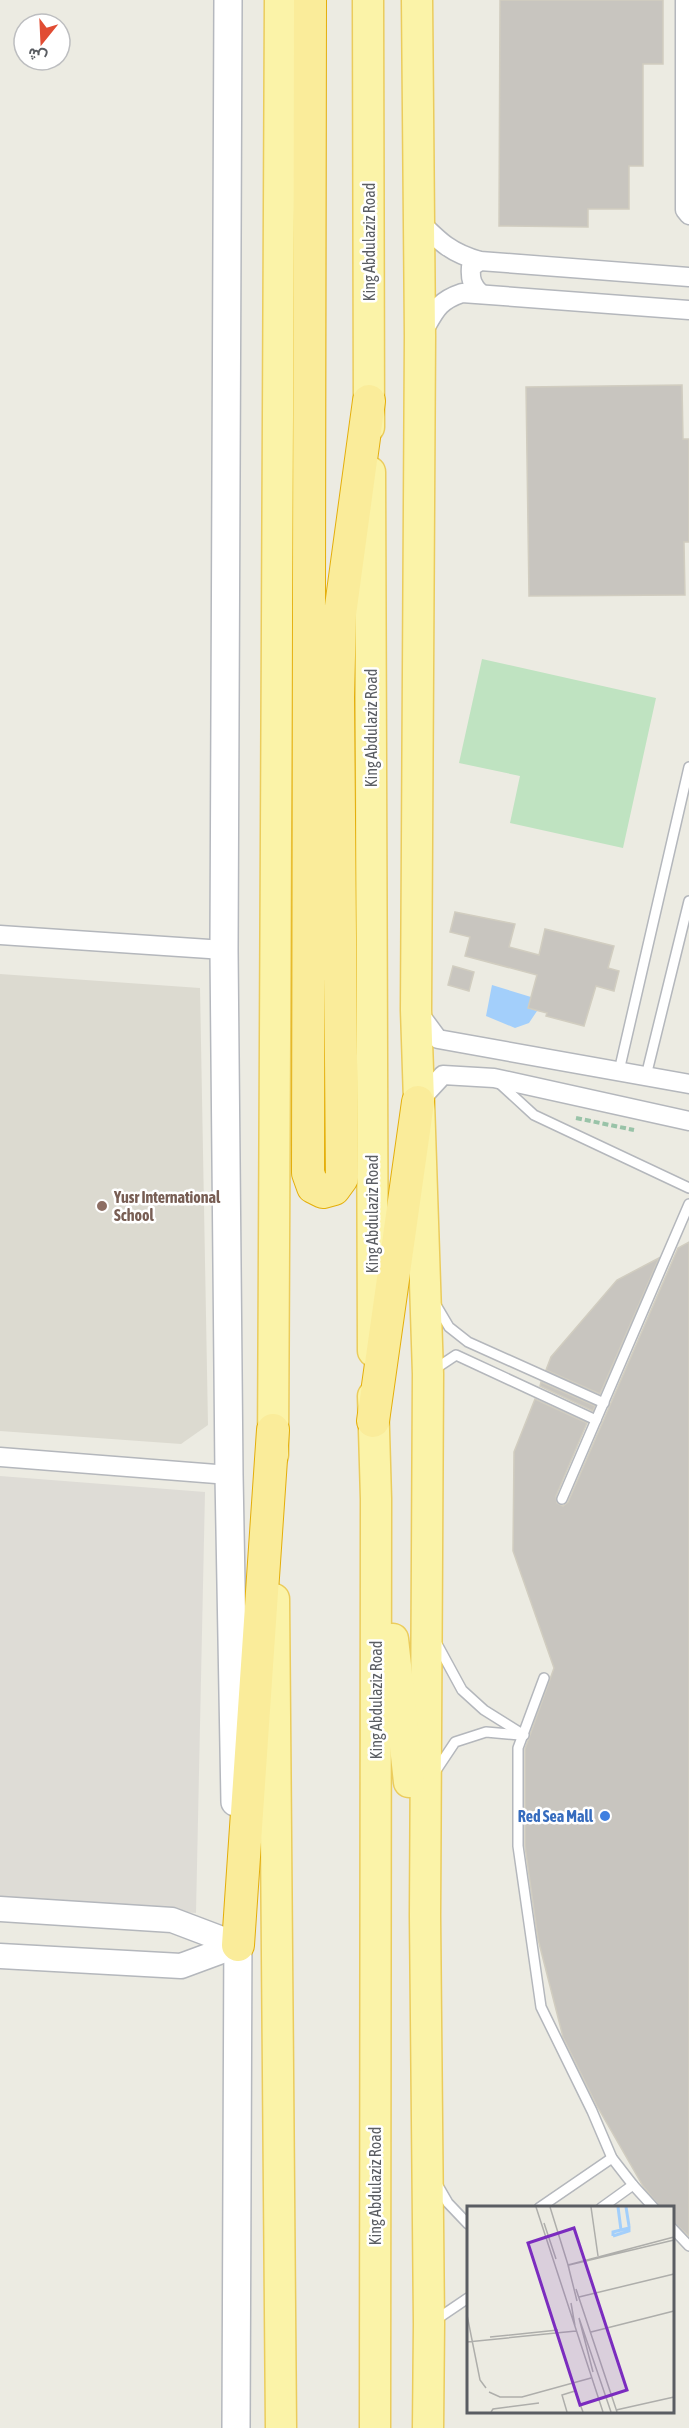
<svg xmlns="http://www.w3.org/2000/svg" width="689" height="2428" viewBox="0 0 689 2428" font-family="'Asap Condensed',Vazirmatn,sans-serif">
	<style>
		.industrial { fill: #dedcd6 }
		.education { fill: #dcdad0 }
		.green { fill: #bfe3c1 }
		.water { fill: #a3cffb }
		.building { fill: #c8c5bf; stroke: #d1cdc0; stroke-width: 1.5 }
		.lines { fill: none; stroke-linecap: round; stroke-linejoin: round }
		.service-casing { stroke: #b4b7bc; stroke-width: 12 }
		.minor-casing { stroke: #b4b7bc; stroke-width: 21 }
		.tertiary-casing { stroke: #b4b7bc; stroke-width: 27 }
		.secondary-casing { stroke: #b5b8be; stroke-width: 30 }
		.primary-casing { stroke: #ebcc5c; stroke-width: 33 }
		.trunk-casing { stroke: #e4ae0a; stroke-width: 34 }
		.path { stroke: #99c3a8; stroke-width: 4; stroke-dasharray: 6 3; stroke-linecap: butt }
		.service { stroke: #fff; stroke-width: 9 }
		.minor { stroke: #fff; stroke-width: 18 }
		.tertiary { stroke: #fff; stroke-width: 24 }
		.secondary { stroke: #fff; stroke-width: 27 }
		.primary { stroke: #fbf3a8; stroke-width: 30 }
		.trunk { stroke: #faec9a; stroke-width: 32 }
		.education-dot { fill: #8d6e63; stroke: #fff; stroke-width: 2 }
		.shop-dot { fill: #3f7fe0; stroke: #fff; stroke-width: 2 }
		.labels { text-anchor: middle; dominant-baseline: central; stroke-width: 5; stroke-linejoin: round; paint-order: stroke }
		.street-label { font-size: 16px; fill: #5a5d62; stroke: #fff }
		.education-label { font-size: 16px; font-weight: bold; fill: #785e54; stroke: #fff; text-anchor: start }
		.shop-label { font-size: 16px; font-weight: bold; fill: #366cbe; stroke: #fff; text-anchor: end }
		.inset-river { fill: none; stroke: #a3cffb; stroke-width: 3 }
		.inset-road { fill: none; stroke: #aeaeab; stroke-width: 1.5 }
		.view { fill: #7b2cbf; fill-opacity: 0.15; stroke: #7b2cbf; stroke-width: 3 }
		.inset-edge { fill: none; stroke: #5a5d62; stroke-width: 3 }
	</style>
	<rect width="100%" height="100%" fill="#ecebe2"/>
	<polygon class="industrial" points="0,1476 205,1492 196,1913 0,1898"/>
	<polygon class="education" points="0,974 200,988 208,1425 181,1444 0,1431"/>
	<polygon class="green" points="482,659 656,698 623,848 510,823 520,776 459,763"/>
	<polygon class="water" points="492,985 531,997 528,1008 537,1011 529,1023 515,1028 486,1016"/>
	<g class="building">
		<polygon points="500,0 663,0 663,64 643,64 643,166 629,166 629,209 588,209 588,227 499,226"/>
		<polygon points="682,385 683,439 689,439 689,542 684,542 685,595 529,596 526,387"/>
		<polygon points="455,912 515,924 509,947 539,955 545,929 614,946 608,968 619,971 614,991 596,986 584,1026 546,1016 547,1013 528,1008 537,975 465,956 470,937 450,932"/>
		<polygon points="453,966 474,972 469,991 448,985"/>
		<polygon points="689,1242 689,2236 672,2221 672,2208 661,2208 643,2186 597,2106 563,2037 538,1939 525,1846 525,1749 554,1668 513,1551 514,1452 535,1399 587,1423 556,1496 557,1503 563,1506 568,1502 678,1248"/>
		<polygon points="659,1258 600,1394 546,1370 551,1357 617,1280"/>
		<polygon points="541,1382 595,1406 593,1411 540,1386"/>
	</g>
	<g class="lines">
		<g class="service-casing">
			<g id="service">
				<polyline points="619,1071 689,767"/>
				<polyline points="646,1076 689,901"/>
				<polyline points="498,1082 534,1115 689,1188"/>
				<polyline points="436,1305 449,1327 468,1342 604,1403"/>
				<polyline points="435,1369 456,1355 596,1420"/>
				<polyline points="562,1499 689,1204"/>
				<polyline points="437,1644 462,1690 484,1710 524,1735"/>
				<polyline points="544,1678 518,1748 518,1846 541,2007 592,2111 612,2158 633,2185 654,2208"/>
				<polyline points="435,1772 455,1742 486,1732 520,1735"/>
				<polyline points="437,2184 448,2203 468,2224"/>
				<polyline points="539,2208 612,2158"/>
				<polyline points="601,2208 633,2185"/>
				<polyline points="672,2228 689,2246"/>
				<polyline points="434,2321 468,2298"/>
			</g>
		</g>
		<g class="minor-casing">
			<g id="minor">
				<polyline points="685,0 685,210 689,215"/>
				<path d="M419,221c21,21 32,32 61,40l209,16"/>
				<path d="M480,261l-9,6c-1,12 1,19 10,27"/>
				<path d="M423,332c12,-21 15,-31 39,-39l227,17"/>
				<polyline points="0,935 224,950"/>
				<polyline points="418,1012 438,1039 689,1084"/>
				<polyline points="418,1102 443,1075 494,1078 689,1121"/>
				<polyline points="0,1457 229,1475"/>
			</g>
		</g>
		<g class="tertiary-casing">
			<g id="tertiary">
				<polyline points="0,1909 172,1920 238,1945"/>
				<polyline points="0,1956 181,1966 238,1945"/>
			</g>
		</g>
		<g class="secondary-casing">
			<g id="secondary">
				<polyline points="228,0 224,950 229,1475 235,1802"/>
				<polyline points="236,2428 238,1924"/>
			</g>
		</g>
		<g class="primary-casing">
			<g id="primary">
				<polyline points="368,0 369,427"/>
				<polyline points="417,0 420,336 416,1010 428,1374 425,1916 429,2324 428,2428"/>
				<polyline points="370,472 373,1351"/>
				<polyline points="373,1396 376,1499 375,2428"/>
				<polyline points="273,1455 280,0"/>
				<polyline points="274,1599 281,2428"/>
				<polyline points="393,1639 409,1782"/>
			</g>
		</g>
		<g class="trunk-casing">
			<g id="trunk">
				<polyline points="310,0 308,1173 313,1187 323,1192 334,1189 342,1178 338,697 340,614 369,401"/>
				<polyline points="373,1421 418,1102"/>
				<polyline points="238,1945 273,1430"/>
			</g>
		</g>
		<polyline class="path" points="576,1118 634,1130"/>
		<use href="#service" class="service"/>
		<use href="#minor" class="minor"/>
		<use href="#tertiary" class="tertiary"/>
		<use href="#secondary" class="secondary"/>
		<use href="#primary" class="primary"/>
		<use href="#trunk" class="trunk"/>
	</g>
	<circle class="education-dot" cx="102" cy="1206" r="6"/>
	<circle class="shop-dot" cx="605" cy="1816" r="6"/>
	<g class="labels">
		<g class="street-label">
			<text transform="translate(369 242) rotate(-90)">King Abdulaziz Road</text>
			<text transform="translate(371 728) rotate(-90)">King Abdulaziz Road</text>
			<text transform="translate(372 1214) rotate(-90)">King Abdulaziz Road</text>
			<text transform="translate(376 1700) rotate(-90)">King Abdulaziz Road</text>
			<text transform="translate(375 2186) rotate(-90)">King Abdulaziz Road</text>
		</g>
		<g class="education-label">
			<text x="114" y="1197">Yusr International<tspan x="114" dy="18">School</tspan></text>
		</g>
		<g class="shop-label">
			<text x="593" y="1816">Red Sea Mall</text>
		</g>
	</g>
	<g transform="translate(467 2206)">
		<rect width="207" height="207" fill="#ecebe2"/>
		<path class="inset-river" d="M151,1l3,23M159,1l3,19M146,30l16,-5v-5M146,30v-4l16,-4"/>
		<path class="inset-road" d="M69,1l67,205M83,1l19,61M124,1l7,49M77,17l12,36M101,59l106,-28M101,59l9,36M102,59l105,-25M109,83l41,123M112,91l95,-23M104,97l4,23M0,109l13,65 6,8M124,126l83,-21M23,131l68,-7M0,136l109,-11M126,166l-14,-54 32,94M22,186l11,5h22l69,-19M149,204l58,-13M24,206l2,-3 46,-6M100,206l-5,-17 13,-4 8,21"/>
		<path class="view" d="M107,22l53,162 -47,15 -52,-162z"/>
		<rect width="207" height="207" class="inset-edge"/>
	</g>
	<g transform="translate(42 42) rotate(198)"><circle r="28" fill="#ffffff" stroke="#bdbec0" stroke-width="1.5"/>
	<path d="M0-4.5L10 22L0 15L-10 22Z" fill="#e14c33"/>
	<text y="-9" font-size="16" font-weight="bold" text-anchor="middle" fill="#5a5d62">ش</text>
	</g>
</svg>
